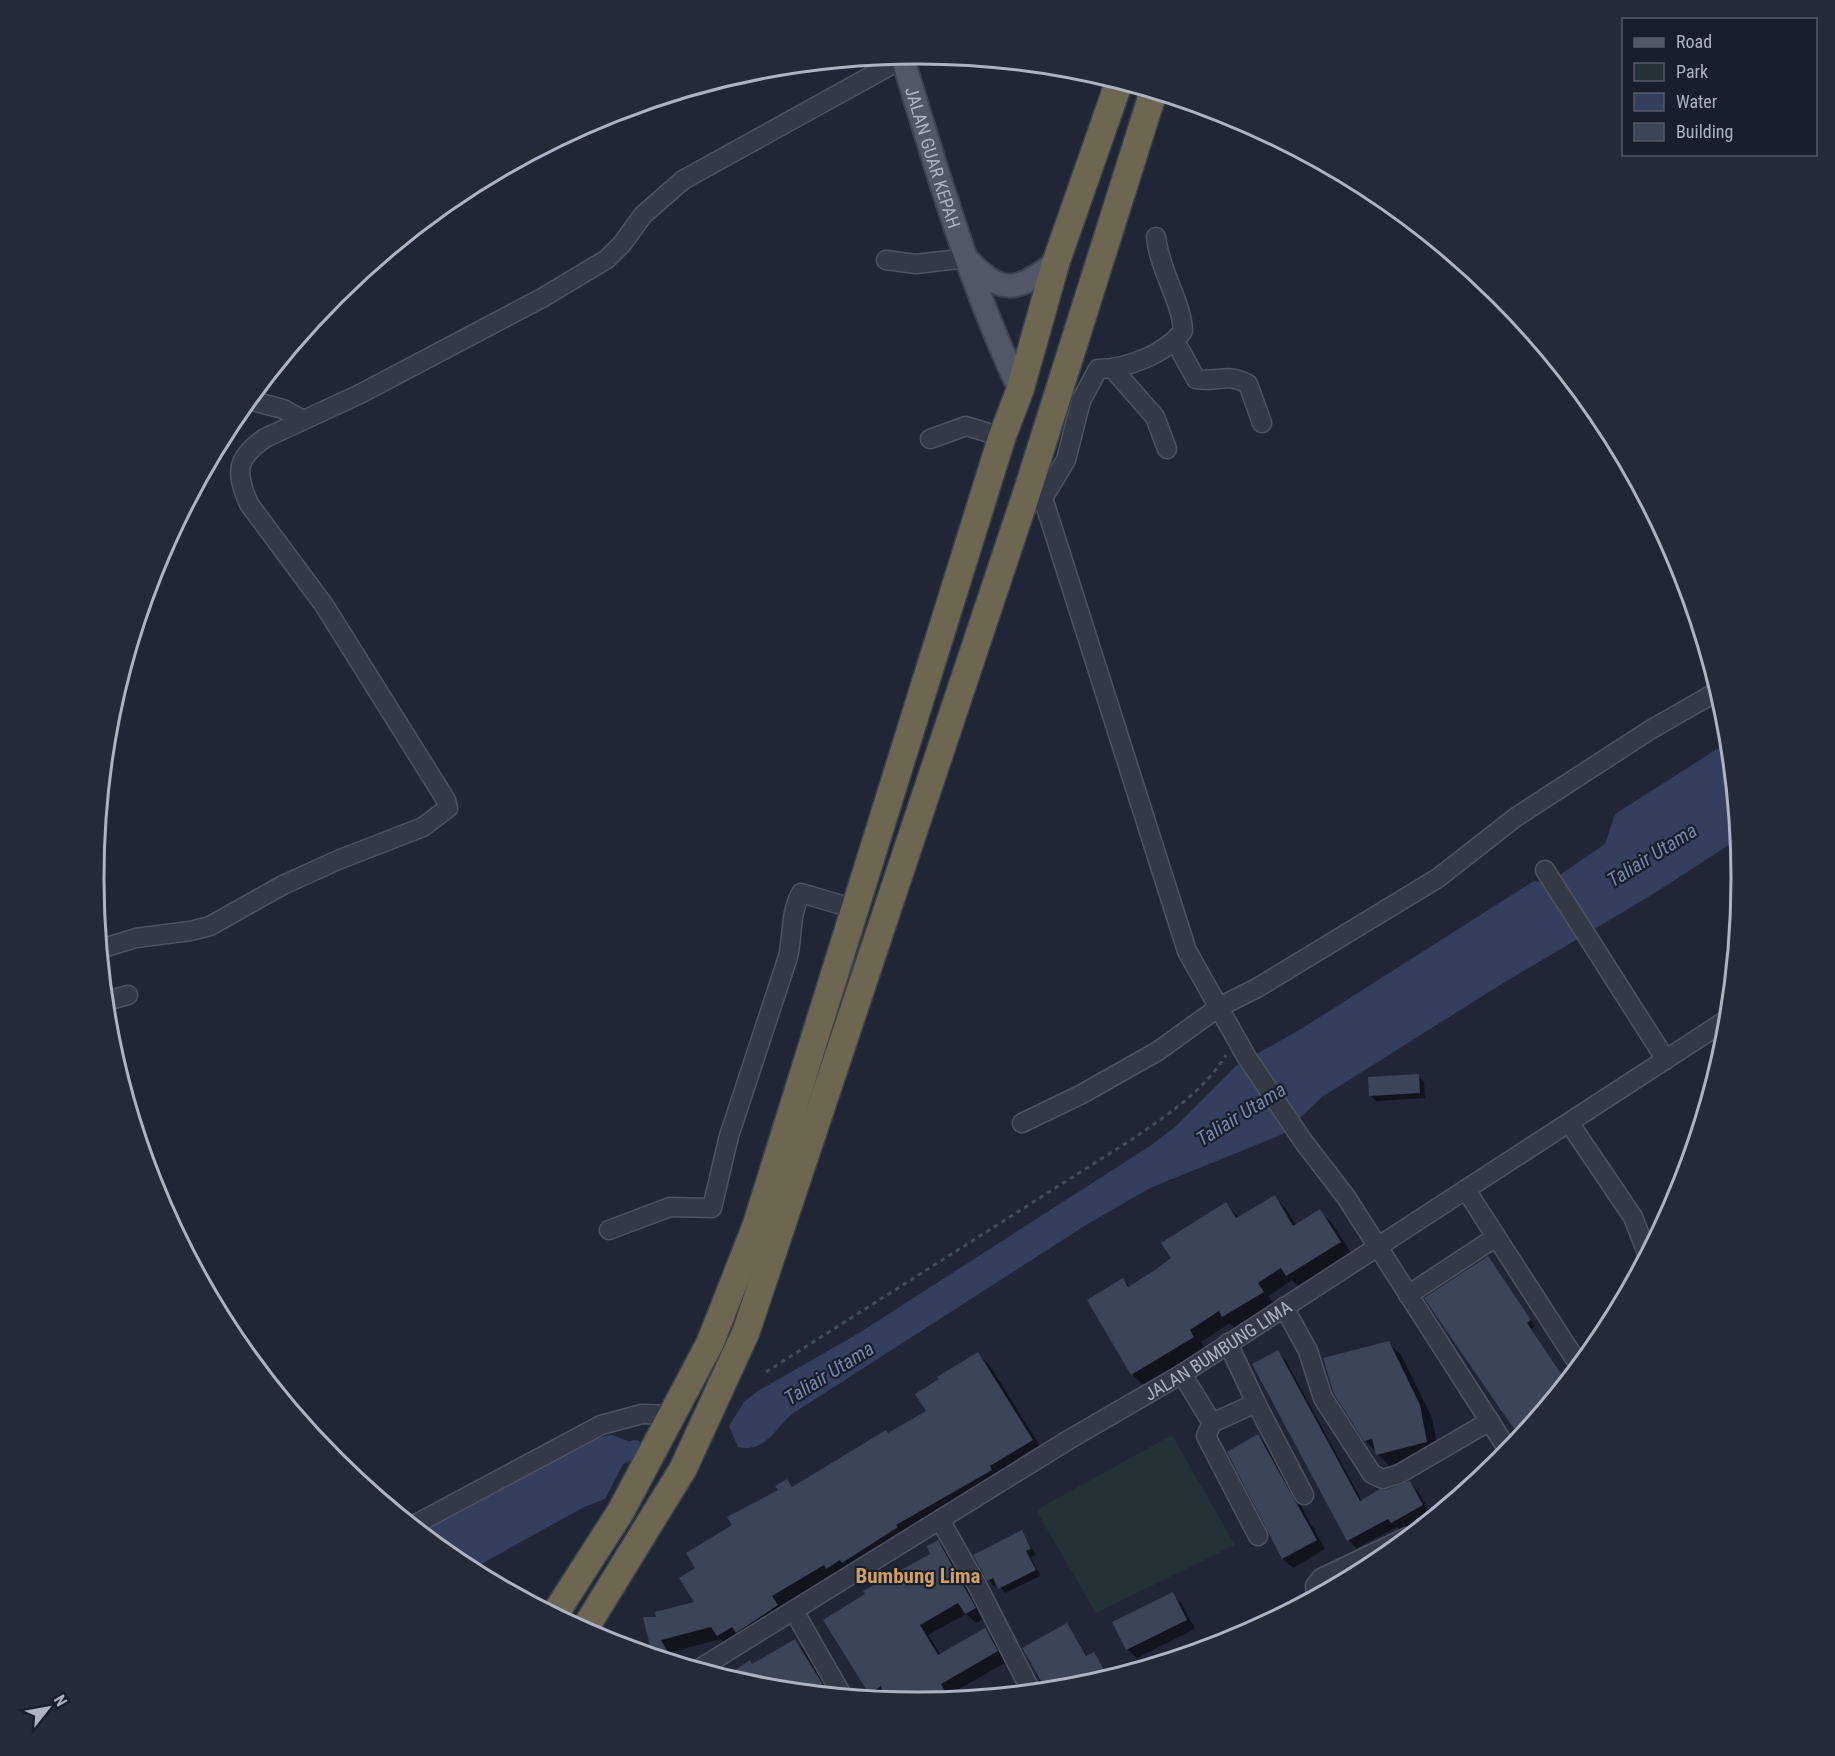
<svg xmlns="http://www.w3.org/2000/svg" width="1835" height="1756" viewBox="0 0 1835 1756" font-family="'Roboto Condensed',sans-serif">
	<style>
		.green { fill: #223237 }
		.water { fill: #343f5e }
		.shadow { fill: #0007 }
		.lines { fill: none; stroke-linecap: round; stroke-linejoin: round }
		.canal { stroke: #343f5e; stroke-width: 18 }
		.building { fill: #3c4457 }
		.minor-casing { stroke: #4e5362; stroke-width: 21 }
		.major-casing { stroke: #3d4250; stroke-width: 26 }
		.highway-casing { stroke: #3b404e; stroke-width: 30 }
		.path { stroke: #404f55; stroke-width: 3; stroke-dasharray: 4.5 4.5; stroke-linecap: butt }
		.minor { stroke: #343947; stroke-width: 18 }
		.major { stroke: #515767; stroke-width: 22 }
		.highway { stroke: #6d6651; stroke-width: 27 }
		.labels { text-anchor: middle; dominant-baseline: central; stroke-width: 4.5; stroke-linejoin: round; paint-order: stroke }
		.street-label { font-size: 18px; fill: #aeb3c4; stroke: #191e2b }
		.water-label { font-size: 20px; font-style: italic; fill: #7686ac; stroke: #191e2b }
		.quarter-label { font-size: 21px; font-weight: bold; fill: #d0a05c; stroke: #191e2b }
		.rim { fill: none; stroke: #aeb3c4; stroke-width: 3 }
	</style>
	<rect width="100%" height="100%" fill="#202636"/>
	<polygon class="green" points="1172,1435 1235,1545 1096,1613 1036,1510"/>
	<g class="water">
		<path d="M1728,742l10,97 -88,57 -150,89 -178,112 -39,37 -133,54 -64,37 -294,189c-17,14 -26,39 -54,33l-9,-21 15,-24 14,-11 101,-58 291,-187 25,-19 62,-62 64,-36 233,-148 14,2 57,-39 10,-30z"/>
		<polygon points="612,1435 634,1443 605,1499 584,1507 472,1569 422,1532 595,1438"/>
	</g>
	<g class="shadow">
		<polygon points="1418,1076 1424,1082 1425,1098 1376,1101 1370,1095"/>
		<polygon points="1275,1197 1286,1209 1296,1225 1319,1211 1331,1222 1352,1254 1299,1287 1292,1280 1269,1296 1275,1305 1235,1328 1230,1323 1201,1342 1205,1349 1144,1386 1132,1374 1123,1280 1130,1287 1156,1272 1226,1204 1239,1218"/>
		<polygon points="1493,1264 1535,1326 1531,1329 1566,1381 1520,1434 1515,1428"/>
		<polygon points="1388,1343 1401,1355 1432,1418 1439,1454 1390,1467 1365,1440"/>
		<polygon points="1278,1352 1286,1361 1362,1501 1409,1483 1418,1491 1431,1514 1401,1531 1397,1527 1357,1548 1348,1540"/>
		<polygon points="978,1354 990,1366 1044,1452 730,1647 721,1639 671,1652 677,1662 643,1652 652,1647 658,1618 697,1602 697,1568 734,1525 780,1490 787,1480 794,1488 928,1412"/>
		<polygon points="1258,1436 1267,1445 1325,1549 1293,1568 1283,1559 1229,1452"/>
		<polygon points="1022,1532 1036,1555 1031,1557 1040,1576 1005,1593 998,1584 994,1586 989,1580"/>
		<polygon points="938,1542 948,1552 985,1618 976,1623 966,1614 928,1635 941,1655 985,1630 995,1640 1007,1662 950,1694 952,1699 917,1702 875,1698 870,1693"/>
		<polygon points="1172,1594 1181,1603 1195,1629 1137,1658 1127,1649"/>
		<polygon points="1067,1625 1088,1657 1094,1654 1109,1677 1078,1686 1043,1690 1046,1687"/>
		<polygon points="795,1641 806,1652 830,1693 756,1686 726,1677 753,1666"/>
	</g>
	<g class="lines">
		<polyline class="canal" points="606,1461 635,1449"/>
	</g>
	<g class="building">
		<polygon points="1419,1074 1420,1093 1369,1096 1368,1077"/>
		<polygon points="1275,1195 1293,1226 1320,1209 1341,1242 1286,1276 1281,1268 1258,1283 1264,1292 1222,1317 1219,1311 1190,1330 1194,1337 1131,1375 1087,1300 1123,1278 1128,1287 1155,1270 1171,1258 1161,1243 1226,1202 1236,1218"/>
		<polygon points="1488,1256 1531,1320 1527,1323 1566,1381 1542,1409 1514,1429 1424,1298"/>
		<polygon points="1389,1341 1420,1405 1427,1442 1376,1455 1372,1439 1364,1441 1334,1394 1323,1358"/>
		<polygon points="1278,1350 1360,1501 1380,1489 1386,1490 1410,1481 1423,1505 1391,1523 1388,1519 1347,1541 1252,1364"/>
		<polygon points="978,1352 1033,1440 990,1466 992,1470 896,1525 898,1527 842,1563 840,1560 826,1569 824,1565 772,1596 778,1605 736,1633 732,1627 717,1636 711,1627 661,1640 673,1661 641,1651 650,1646 643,1617 656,1617 655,1612 694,1602 679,1578 695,1568 686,1553 732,1525 727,1517 778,1490 775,1486 787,1479 792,1487 886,1430 888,1433 926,1411 915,1394 939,1379 937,1377"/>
		<polygon points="1258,1434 1317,1540 1282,1559 1227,1452"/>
		<polygon points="1022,1530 1031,1549 1026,1551 1036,1570 998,1589 993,1578 987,1581 973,1555"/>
		<polygon points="938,1540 976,1608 965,1614 958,1603 920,1625 938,1655 985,1628 998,1651 941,1684 949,1699 917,1702 885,1699 881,1686 869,1694 823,1620 865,1594 863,1591 930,1554 927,1546"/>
		<polygon points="1173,1592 1187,1620 1126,1650 1112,1622"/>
		<polygon points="1067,1623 1086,1656 1094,1652 1108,1677 1078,1686 1046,1689 1022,1648"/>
		<polygon points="795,1639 828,1693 756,1686 725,1677 750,1660 752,1664"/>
	</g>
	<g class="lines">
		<g class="minor-casing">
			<g id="minor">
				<polyline points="886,260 916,264 967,258"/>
				<path d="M1175,341l21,38c21,4 30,-7 52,5l14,39"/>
				<polyline points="1113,369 1155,417 1167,449"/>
				<polyline points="249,400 283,409 303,420"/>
				<polyline points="930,439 966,426 1002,437"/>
				<polyline points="1027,492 1043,498 1187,951 1246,1056 1303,1141 1346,1197 1508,1450"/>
				<path d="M1043,498l23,-38 15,-59 17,-32c29,0 67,-15 85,-38 -1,-29 -23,-59 -27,-94"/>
				<polyline points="1545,870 1666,1060"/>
				<path d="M100,949l36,-11 54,-7 20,-5 73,-41 55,-25 85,-33 25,-19 -2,-8 -122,-195 -75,-101c-14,-32 -13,-46 16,-66l95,-44 182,-96 65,-39 15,-15 21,-29 40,-35 219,-121"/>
				<polyline points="106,1001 128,995"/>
				<polyline points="1022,1123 1082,1094 1158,1051 1219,1007 1257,988 1438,878 1516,817 1650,730 1718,691"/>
				<polyline points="1570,1124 1633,1217 1647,1253"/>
				<polyline points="1466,1190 1579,1365"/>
				<path d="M609,1230l61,-23 42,1 17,-72 59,-179c5,-22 2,-44 13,-64l54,16"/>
				<polyline points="1408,1295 1496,1237"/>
				<polyline points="1284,1307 1308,1351 1323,1398 1372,1474 1383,1479 1399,1474 1490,1421"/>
				<polyline points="1182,1374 1212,1423 1256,1403 1228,1343"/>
				<polyline points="1256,1403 1304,1495"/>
				<polyline points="1212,1423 1206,1436 1258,1536"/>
				<polyline points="940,1520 978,1587 1031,1691"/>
				<polyline points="414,1525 601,1425 642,1414 672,1415"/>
				<polyline points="1316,1595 1315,1586 1321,1578 1407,1537"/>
				<polyline points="794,1611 842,1695"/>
				<path id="s1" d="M699,1669l371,-230 112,-65 546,-355"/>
			</g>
		</g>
		<g class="major-casing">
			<g id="major">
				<path id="s2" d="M902,56c34,112 67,227 118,334"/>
				<path d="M970,262c33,35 50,28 86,0"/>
			</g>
		</g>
		<g class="highway-casing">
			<g id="highway">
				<polyline points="555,1614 621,1511 710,1343 756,1226 1002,437 1020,390 1056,262 1119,82"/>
				<polyline points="584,1630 683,1469 746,1332 1027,492 1153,93"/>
			</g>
		</g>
		<path class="path" d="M766,1372l368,-234c33,-23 71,-48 92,-83"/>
		<use href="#minor" class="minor"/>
		<use href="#major" class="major"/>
		<use href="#highway" class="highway"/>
	</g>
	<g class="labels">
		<g class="street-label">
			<text stroke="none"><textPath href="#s2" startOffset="106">JALAN GUAR KEPAH</textPath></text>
			<text stroke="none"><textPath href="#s1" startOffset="609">JALAN BUMBUNG LIMA</textPath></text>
		</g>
		<g class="water-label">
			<text transform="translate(1652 855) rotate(-32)">Taliair Utama</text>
			<text transform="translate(1241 1114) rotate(-32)">Taliair Utama</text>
			<text transform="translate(829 1373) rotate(-32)">Taliair Utama</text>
		</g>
		<g class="quarter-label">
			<text x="918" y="1576">Bumbung Lima</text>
		</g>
	</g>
	<path d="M0 0H1835V1756H0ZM917 64H918A813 813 0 0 1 1731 877V879A813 813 0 0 1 918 1692H917A813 813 0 0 1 104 879V877A813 813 0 0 1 917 64Z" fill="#252a37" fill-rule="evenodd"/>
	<path class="rim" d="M917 64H918A813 813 0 0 1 1731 877V879A813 813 0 0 1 918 1692H917A813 813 0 0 1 104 879V877A813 813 0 0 1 917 64Z"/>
	<rect x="1622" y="18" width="195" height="138" fill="#191e2b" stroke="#555a68" stroke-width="1.5"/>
	<rect x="1634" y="38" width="30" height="9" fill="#515767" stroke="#555a68" stroke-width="1.5"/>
	<text x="1676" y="48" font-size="18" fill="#aeb3c4">Road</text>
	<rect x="1634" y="63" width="30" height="18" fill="#223237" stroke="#555a68" stroke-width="1.5"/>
	<text x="1676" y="78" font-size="18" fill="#aeb3c4">Park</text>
	<rect x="1634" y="93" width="30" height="18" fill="#343f5e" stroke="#555a68" stroke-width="1.5"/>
	<text x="1676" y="108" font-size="18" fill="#aeb3c4">Water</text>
	<rect x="1634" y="123" width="30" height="18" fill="#3c4457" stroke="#555a68" stroke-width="1.5"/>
	<text x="1676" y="138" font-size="18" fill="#aeb3c4">Building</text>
	<g transform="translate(48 1708) rotate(59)" stroke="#191e2b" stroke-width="4.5" paint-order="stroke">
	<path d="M0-4.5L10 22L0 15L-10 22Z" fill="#aeb3c4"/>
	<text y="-9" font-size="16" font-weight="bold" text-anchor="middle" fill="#aeb3c4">N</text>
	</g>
</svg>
